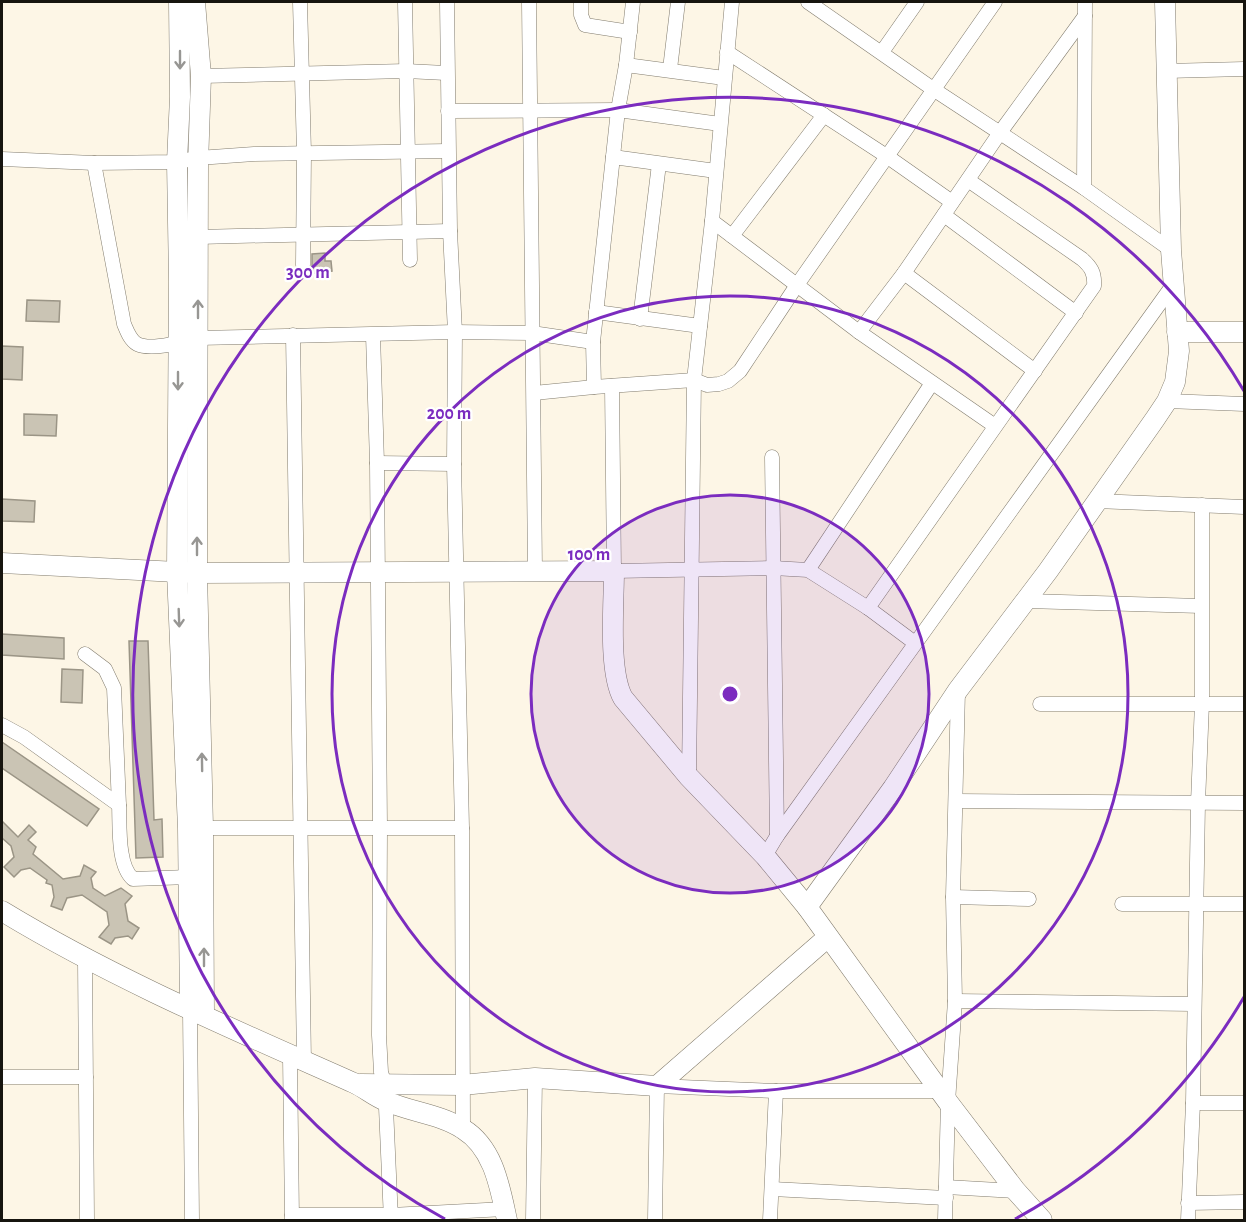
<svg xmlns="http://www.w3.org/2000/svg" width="1246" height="1222" viewBox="0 0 1246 1222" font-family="'Alegreya Sans',sans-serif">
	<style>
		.building { fill: #cac4b4; stroke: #9b9586; stroke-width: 1.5 }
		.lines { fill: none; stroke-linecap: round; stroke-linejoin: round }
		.street-casing { stroke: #827c6e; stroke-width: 15 }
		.secondary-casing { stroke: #827c6e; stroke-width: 21 }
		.street { stroke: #fff; stroke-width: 14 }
		.secondary { stroke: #fff; stroke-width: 20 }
		.oneway { stroke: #979693 }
		.ring { fill: none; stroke: #7b2cbf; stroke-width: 3 }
		.centre { fill: #7b2cbf; stroke: #fff; stroke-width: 3 }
		.ring-label { font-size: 18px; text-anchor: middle; font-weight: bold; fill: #7b2cbf; stroke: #fff; stroke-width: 4.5; stroke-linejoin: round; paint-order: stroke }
	</style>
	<rect width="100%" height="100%" fill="#fdf6e6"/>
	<g class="building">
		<polygon points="325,253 325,261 331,261 332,271 308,274 312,266 312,254"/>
		<polygon points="27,300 60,301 59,322 26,321"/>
		<polygon points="2,346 23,347 22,380 2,379"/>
		<polygon points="24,414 57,415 56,436 24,435"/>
		<polygon points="2,499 35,501 34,522 2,521"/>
		<polygon points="2,634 64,638 64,659 2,655"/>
		<polygon points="129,641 148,641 154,820 162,819 163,857 136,858"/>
		<polygon points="62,669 83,670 82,703 61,702"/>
		<polygon points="2,742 99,809 87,826 2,768"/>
		<polygon points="2,821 18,837 29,825 36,832 28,840 36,847 33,854 63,879 80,876 84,865 96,872 91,878 93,888 105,896 121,888 132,896 125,904 128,921 139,928 132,939 128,936 115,938 111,944 99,937 109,925 107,912 82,895 67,898 62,910 51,906 54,897 52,885 46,883 47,880 30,868 21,870 14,877 4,867 14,857 11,846 2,838"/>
	</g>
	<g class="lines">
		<g class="street-casing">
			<g id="street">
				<polyline points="300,2 304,153 303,265"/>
				<polyline points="405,2 410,260"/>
				<polyline points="447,2 450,231 455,332 454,464 462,828 463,1129"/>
				<polyline points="529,2 535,570"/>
				<polyline points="581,2 581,15 585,25 630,32"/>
				<polyline points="808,2 933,89 1084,188 1171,250"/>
				<polyline points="727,52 888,157 952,202"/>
				<polyline points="882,52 917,2"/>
				<polyline points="626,65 724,78"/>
				<polyline points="670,69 678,2"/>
				<polyline points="1166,71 1244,69"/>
				<polyline points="201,76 406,71 446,73"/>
				<polyline points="448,111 618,110 720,124"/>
				<polyline points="613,157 716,171"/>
				<polyline points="2,159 94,163 177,162 198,158 254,154 448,151"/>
				<path d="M94,163l30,161c3,7 6,16 13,20 14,7 46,-2 61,-6l257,-6 77,1 61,9"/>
				<polyline points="1084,188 1085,2"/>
				<polyline points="944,215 1076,313"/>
				<polyline points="712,221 859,332 995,426"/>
				<polyline points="732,236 824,115"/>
				<polyline points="198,237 450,231"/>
				<polyline points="904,273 1035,371"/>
				<polyline points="596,312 700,326"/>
				<polyline points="640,319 659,164"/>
				<polyline points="859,332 904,273 999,134 1085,16"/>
				<polyline points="293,335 304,1062"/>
				<polyline points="373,335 377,463 380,829 379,1035 381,1072 385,1085 391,1220"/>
				<polyline points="612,386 614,571 773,568 808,570 868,608 915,643"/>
				<polyline points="594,387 593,342 618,110 626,65 633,2"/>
				<polyline points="534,393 594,387 694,380 707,385 719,384 728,381 740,371 797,285 995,2"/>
				<polyline points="1167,401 1244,404"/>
				<polyline points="772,457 777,836"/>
				<polyline points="377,463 454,464"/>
				<polyline points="1096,501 1244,507"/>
				<polyline points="808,570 932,383"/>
				<polyline points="1026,601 1201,606"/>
				<path d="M868,608l226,-322c1,-13 -3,-19 -12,-27l-114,-79"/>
				<polyline points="85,654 105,669 114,688 119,805"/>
				<polyline points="1040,704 1244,704"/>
				<path d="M2,725l22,12 95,68c1,20 -2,60 14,74l56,-2"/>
				<polyline points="689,777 694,380 712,221 732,2"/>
				<polyline points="956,801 1244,803"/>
				<polyline points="194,828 462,828"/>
				<polyline points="765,856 777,836 1173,285"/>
				<polyline points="953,897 1029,899"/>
				<polyline points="1122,904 1244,904"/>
				<polyline points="85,959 87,1220"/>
				<polyline points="955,1001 1194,1004"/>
				<polyline points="190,1009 192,1220"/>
				<polyline points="290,1056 292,1220"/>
				<polyline points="2,1077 86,1077"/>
				<polyline points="1193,1103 1244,1103"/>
				<polyline points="946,1187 1016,1191"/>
				<polyline points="772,1189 946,1198"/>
				<polyline points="1188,1203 1244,1202"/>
				<polyline points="292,1215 391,1215 505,1209"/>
				<polyline points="533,1220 535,1078"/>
				<polyline points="655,1220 657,1086 776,1091 941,1091"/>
				<polyline points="770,1220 776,1091"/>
				<polyline points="945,1220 948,1102 955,1001 953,897 958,690"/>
				<polyline points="1188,1220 1193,1103 1198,803 1202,703 1202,505"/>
			</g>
		</g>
		<g class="secondary-casing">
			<g id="secondary">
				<polyline points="179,2 180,97 177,162 179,281 177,572 188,828 190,1009"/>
				<polyline points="195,2 201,76 198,165 197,573 203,828 204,1015"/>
				<polyline points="1177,332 1244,332"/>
				<path d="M2,563l195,10 417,-2c0,33 -6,100 9,127l66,79 76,79 42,51 141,195 68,89 26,29"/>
				<polyline points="807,907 893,788 958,690 1048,571 1155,419 1167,401 1175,382 1179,351 1171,250 1165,2"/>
				<path d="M2,911c112,68 233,119 352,172 11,5 21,14 32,18 24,11 54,13 77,28 31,19 37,59 44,91"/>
				<polyline points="360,1084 462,1085 535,1078 657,1086 828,937"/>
			</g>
		</g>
		<use href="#street" class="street"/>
		<use href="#secondary" class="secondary"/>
	</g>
	<defs><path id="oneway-shaft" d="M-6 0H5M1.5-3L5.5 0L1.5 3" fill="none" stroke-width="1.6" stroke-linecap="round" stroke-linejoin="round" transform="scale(1.5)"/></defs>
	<g class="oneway">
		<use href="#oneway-shaft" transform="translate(180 60) rotate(90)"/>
		<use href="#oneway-shaft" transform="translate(198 309) rotate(-90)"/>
		<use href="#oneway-shaft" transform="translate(178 381) rotate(90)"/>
		<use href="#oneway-shaft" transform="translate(197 546) rotate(-90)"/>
		<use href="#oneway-shaft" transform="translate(179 618) rotate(88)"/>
		<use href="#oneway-shaft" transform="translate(202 762) rotate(-91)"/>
		<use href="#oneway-shaft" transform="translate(204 957) rotate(-90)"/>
	</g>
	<circle cx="730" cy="694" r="199" fill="#7b2cbf" fill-opacity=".12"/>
	<g class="ring">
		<circle cx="730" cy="694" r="199"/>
		<circle cx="730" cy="694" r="398"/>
		<path d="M1244 997A597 597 0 0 1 1015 1219M445 1219A597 597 0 1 1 1244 391"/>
	</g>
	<circle cx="730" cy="694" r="9" class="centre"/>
	<g class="ring-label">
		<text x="308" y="278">300 m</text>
		<text x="449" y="419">200 m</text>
		<text x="589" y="560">100 m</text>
	</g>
	<rect width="1246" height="1222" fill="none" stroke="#17150f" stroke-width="6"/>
</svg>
